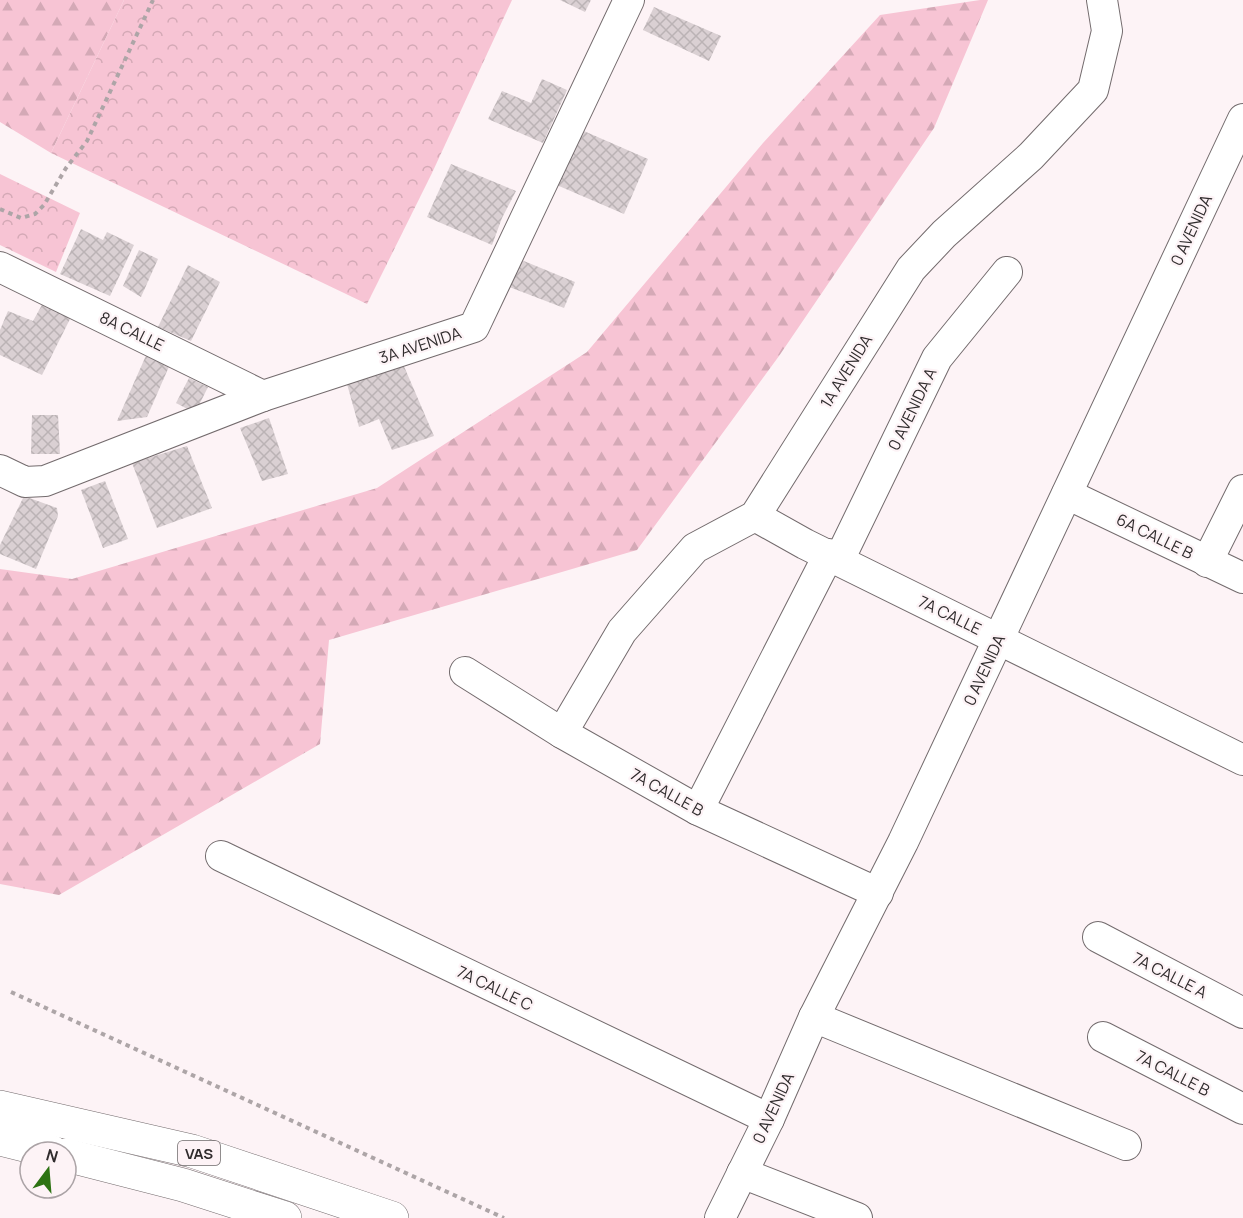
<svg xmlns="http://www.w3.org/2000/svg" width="1243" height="1218" viewBox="0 0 1243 1218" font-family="Manrope,sans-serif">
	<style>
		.forest { fill: url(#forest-firs) }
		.park { fill: url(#park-crowns) }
		.building { fill: url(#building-cross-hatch) }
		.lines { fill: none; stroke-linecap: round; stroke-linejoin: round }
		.street-casing { stroke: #736b6d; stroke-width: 32 }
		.highway-casing { stroke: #736b6d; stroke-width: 34 }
		.path { stroke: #ada5a7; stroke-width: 4; stroke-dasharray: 4.5 4.5; stroke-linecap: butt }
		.street { stroke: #fff; stroke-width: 30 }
		.highway { stroke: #fff; stroke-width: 33 }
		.labels { text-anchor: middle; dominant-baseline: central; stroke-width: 4.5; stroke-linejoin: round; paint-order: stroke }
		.shield { fill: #fdf3f6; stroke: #6e6869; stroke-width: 1.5 }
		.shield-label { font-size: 15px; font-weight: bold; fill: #302c2d }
		.street-label { font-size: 16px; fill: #302c2d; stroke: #fdf3f6 }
	</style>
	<defs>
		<pattern id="forest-firs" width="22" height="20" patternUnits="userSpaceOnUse" patternTransform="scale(1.5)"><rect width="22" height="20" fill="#f7c4d4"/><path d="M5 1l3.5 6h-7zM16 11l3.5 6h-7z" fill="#d4a9b6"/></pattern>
		<pattern id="park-crowns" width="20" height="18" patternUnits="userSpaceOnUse" patternTransform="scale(1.5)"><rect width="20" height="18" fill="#f7c4d4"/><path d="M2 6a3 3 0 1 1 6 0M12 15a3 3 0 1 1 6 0" fill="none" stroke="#d4a9b6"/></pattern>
		<pattern id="building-cross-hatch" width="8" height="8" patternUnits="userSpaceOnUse" patternTransform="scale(1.5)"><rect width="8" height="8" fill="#dad0d3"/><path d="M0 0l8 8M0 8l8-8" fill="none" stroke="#bbb3b5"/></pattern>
	</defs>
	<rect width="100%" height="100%" fill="#fdf3f6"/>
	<g class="forest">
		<polygon points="0,0 124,0 51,153 0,122"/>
		<polygon points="980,0 988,0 934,128 779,356 637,550 329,640 320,744 59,895 0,884 0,569 72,579 377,488 587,352 763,143 880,15"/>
	</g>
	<g class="park">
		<polygon points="124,0 512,0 432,173 367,304 51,153"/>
		<polygon points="0,174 80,213 56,272 0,245"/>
	</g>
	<g class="building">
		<polygon points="560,0 591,0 585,12"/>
		<polygon points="654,7 721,36 709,61 643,30"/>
		<polygon points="542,79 567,90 543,143 488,119 502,91 531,103"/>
		<polygon points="577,128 648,159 624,214 552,183"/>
		<polygon points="451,164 516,191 502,218 492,245 427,217"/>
		<polygon points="81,229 103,240 107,232 134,245 110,296 60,274"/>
		<polygon points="139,250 158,259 141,297 123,286"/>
		<polygon points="519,259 575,282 564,308 507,286"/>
		<polygon points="188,265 220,282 191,341 158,327"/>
		<polygon points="43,303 72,315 42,375 0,355 0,330 8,311 33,321"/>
		<polygon points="148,351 171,362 147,417 117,421"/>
		<polygon points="403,364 434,436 392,450 379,419 359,427 347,384"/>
		<polygon points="189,378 208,387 195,413 176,403"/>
		<polygon points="32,415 58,415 60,454 31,454"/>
		<polygon points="269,418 288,474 262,481 240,428"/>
		<polygon points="187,446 212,508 157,528 132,463"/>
		<polygon points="105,481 128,539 103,548 81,490"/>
		<polygon points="24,496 57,508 58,516 36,569 0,554 0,545"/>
	</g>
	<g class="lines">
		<g class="street-casing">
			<g id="street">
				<polyline points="0,267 263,396"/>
				<polyline points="0,470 25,482 45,481 263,396 474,327 629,0"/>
				<polyline points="1067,494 1243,578"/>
				<polyline points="755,516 805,544 1243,760"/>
				<polyline points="839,560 937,358 1007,272"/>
				<polyline points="1207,562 1243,490"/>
				<polyline points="465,672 562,733 698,810 878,893"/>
				<polyline points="562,733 622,631 695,548 755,516 911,269 944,234 1031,156 1093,90 1107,31 1102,0"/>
				<polyline points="698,810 829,554"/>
				<polyline points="221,856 769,1119"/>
				<polyline points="1098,937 1243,1013"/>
				<polyline points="814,1017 1126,1145"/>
				<polyline points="1103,1037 1243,1109"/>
				<polyline points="742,1173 857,1218"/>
				<polyline points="720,1218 769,1119 814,1017 903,842 1243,119"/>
			</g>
		</g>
		<g class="highway-casing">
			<g id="highway">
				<polyline points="0,1107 192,1151 392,1218"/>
				<polyline points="0,1139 52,1152"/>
				<polyline points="66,1155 183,1185 285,1218"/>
			</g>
		</g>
		<g class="path">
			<polyline points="0,209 21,218 35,214 44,205 66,168 87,141 153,0"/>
			<polyline points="11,992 504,1218"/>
		</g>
		<use href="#street" class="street"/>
		<use href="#highway" class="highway"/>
	</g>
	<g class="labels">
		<rect class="shield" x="178" y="1141" width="42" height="24" rx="4.5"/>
		<g class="shield-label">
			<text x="199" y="1153">VAS</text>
		</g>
		<g class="street-label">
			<text transform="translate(1191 230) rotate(-65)">0 AVENIDA</text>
			<text transform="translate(132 331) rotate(26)">8A CALLE</text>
			<text transform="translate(420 345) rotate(-18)">3A AVENIDA</text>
			<text transform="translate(846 371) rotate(-58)">1A AVENIDA</text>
			<text transform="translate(912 409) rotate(-64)">0 AVENIDA A</text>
			<text transform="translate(1155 536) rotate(26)">6A CALLE B</text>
			<text transform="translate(950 615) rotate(26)">7A CALLE</text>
			<text transform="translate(984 670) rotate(-65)">0 AVENIDA</text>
			<text transform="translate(667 792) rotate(29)">7A CALLE B</text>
			<text transform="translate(1170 975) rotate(27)">7A CALLE A</text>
			<text transform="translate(495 988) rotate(26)">7A CALLE C</text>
			<text transform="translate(1173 1073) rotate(27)">7A CALLE B</text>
			<text transform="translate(773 1108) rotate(-65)">0 AVENIDA</text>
		</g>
	</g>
	<g transform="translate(48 1170) rotate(16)"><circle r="28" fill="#fdf3f6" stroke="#aba3a6" stroke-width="1.5"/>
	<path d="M0-4.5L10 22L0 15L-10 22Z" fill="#2d7313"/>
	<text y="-9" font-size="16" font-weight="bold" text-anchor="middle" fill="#302c2d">N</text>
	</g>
</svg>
